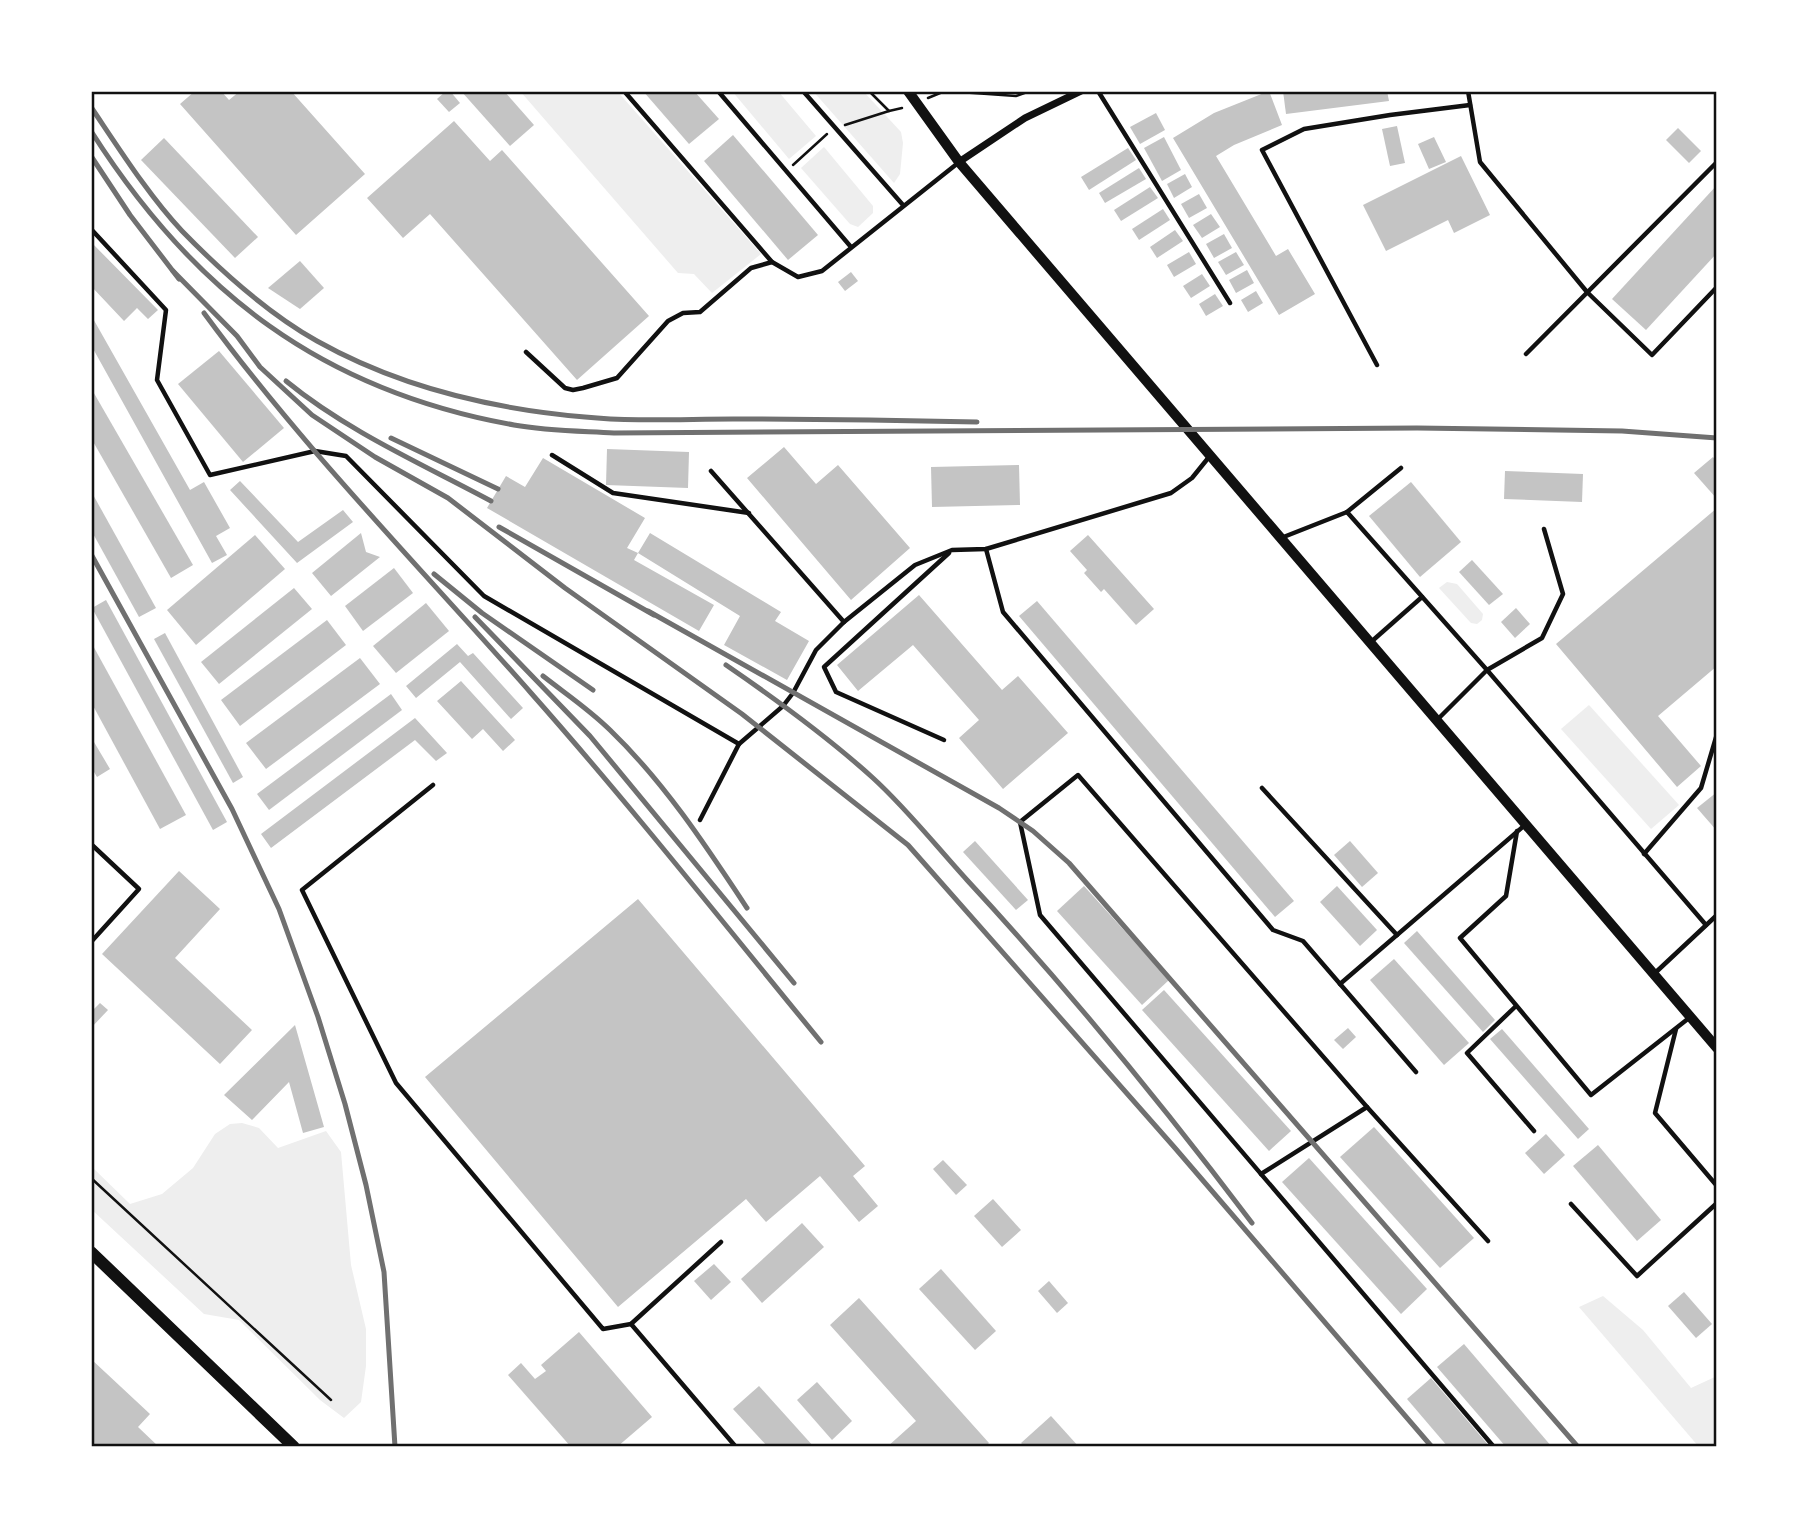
<svg xmlns="http://www.w3.org/2000/svg" width="1808" height="1538" viewBox="0 0 1808 1538" font-family="'Work Sans',sans-serif">
	<style>
		.green { fill: #eee }
		.building { fill: #c4c4c4 }
		.lines { fill: none; stroke-linecap: round; stroke-linejoin: round }
		.path { stroke: #111; stroke-width: 2.5 }
		.service { stroke: #111; stroke-width: 4.5 }
		.minor { stroke: #111; stroke-width: 7 }
		.secondary { stroke: #111; stroke-width: 10 }
		.primary { stroke: #111; stroke-width: 12 }
		.rail { stroke: #707070; stroke-width: 5 }
		.neatline { fill: none; stroke: #111; stroke-width: 2.5 }
	</style>
	<rect width="100%" height="100%" fill="#fff"/>
	<g class="green">
		<polygon points="520,91 617,91 761,254 712,293 694,274 678,273"/>
		<polygon points="732,91 778,91 816,136 789,159"/>
		<polygon points="813,91 863,91 901,132 903,143 900,174 894,183"/>
		<polygon points="824,147 873,206 873,213 858,227 850,224 801,168"/>
		<polygon points="1447,582 1457,584 1483,614 1482,620 1477,624 1471,623 1439,588"/>
		<polygon points="1589,705 1679,805 1651,829 1561,729"/>
		<polygon points="242,1123 259,1128 278,1148 326,1131 341,1152 351,1265 366,1329 366,1366 361,1402 344,1418 320,1400 239,1320 204,1314 91,1209 91,1166 130,1204 162,1194 193,1168 215,1134 230,1124"/>
		<polygon points="1603,1296 1643,1330 1691,1388 1717,1376 1717,1447 1699,1447 1579,1307"/>
	</g>
	<g class="building">
		<polygon points="195,91 221,91 229,100 240,91 291,91 365,174 296,235 180,104"/>
		<polygon points="446,91 450,91 460,103 449,112 437,99"/>
		<polygon points="461,91 504,91 534,125 510,146"/>
		<polygon points="643,91 694,91 719,119 689,144"/>
		<polygon points="1269,91 1282,125 1234,145 1216,156 1276,256 1288,249 1315,294 1279,315 1173,138 1214,113"/>
		<polygon points="1283,91 1387,91 1389,101 1286,114"/>
		<polygon points="1156,113 1165,130 1140,144 1130,127"/>
		<polygon points="454,121 490,161 502,150 649,316 577,380 430,214 403,238 367,198"/>
		<polygon points="1397,126 1405,163 1390,166 1382,129"/>
		<polygon points="1678,128 1701,151 1689,163 1666,140"/>
		<polygon points="733,135 818,235 788,260 704,161"/>
		<polygon points="1164,137 1181,170 1162,181 1144,148"/>
		<polygon points="1434,137 1446,162 1429,169 1418,144"/>
		<polygon points="164,138 258,237 235,258 141,160"/>
		<polygon points="1128,148 1136,160 1089,190 1081,177"/>
		<polygon points="1461,156 1490,215 1454,233 1448,220 1386,251 1363,205"/>
		<polygon points="1139,168 1146,179 1105,203 1099,193"/>
		<polygon points="1185,174 1192,187 1174,198 1167,184"/>
		<polygon points="1717,185 1717,253 1646,330 1612,299"/>
		<polygon points="1150,187 1158,198 1121,221 1114,210"/>
		<polygon points="1199,194 1207,208 1189,218 1181,204"/>
		<polygon points="1163,209 1170,220 1139,240 1132,229"/>
		<polygon points="1211,214 1220,227 1202,238 1193,225"/>
		<polygon points="1175,230 1183,241 1157,258 1150,247"/>
		<polygon points="1224,234 1232,248 1214,258 1206,244"/>
		<polygon points="91,242 158,310 148,319 137,308 124,321 91,286"/>
		<polygon points="1189,252 1196,264 1174,277 1167,265"/>
		<polygon points="1236,252 1244,265 1226,275 1218,262"/>
		<polygon points="300,261 324,288 300,309 268,288"/>
		<polygon points="1247,270 1254,283 1236,293 1229,280"/>
		<polygon points="851,272 858,281 845,291 838,282"/>
		<polygon points="1202,274 1210,286 1191,298 1183,286"/>
		<polygon points="1256,291 1263,303 1248,312 1241,300"/>
		<polygon points="1215,294 1223,306 1206,316 1199,304"/>
		<polygon points="91,315 190,490 204,482 230,528 216,536 227,555 212,563 91,345"/>
		<polygon points="219,351 284,428 243,462 178,384"/>
		<polygon points="91,388 193,565 171,578 91,438"/>
		<polygon points="784,447 816,484 838,465 910,548 851,600 747,478"/>
		<polygon points="607,449 689,452 688,488 606,485"/>
		<polygon points="1713,457 1717,462 1717,499 1694,473"/>
		<polygon points="543,458 645,518 627,548 638,553 634,560 714,605 699,631 487,508 506,476 525,487"/>
		<polygon points="1019,465 1020,505 932,507 931,467"/>
		<polygon points="1505,471 1583,474 1582,502 1504,499"/>
		<polygon points="240,481 298,542 343,510 353,522 297,563 230,490"/>
		<polygon points="1411,482 1461,542 1420,577 1369,516"/>
		<polygon points="91,491 156,608 139,617 91,530"/>
		<polygon points="1717,508 1717,666 1658,716 1701,766 1677,787 1556,644"/>
		<polygon points="361,533 366,552 380,557 331,596 312,573"/>
		<polygon points="650,533 781,612 775,621 809,641 787,680 724,645 740,616 638,553"/>
		<polygon points="255,535 285,569 196,645 167,610"/>
		<polygon points="1088,535 1154,609 1136,625 1104,589 1101,592 1084,573 1087,570 1070,551"/>
		<polygon points="1472,560 1503,594 1489,605 1459,572"/>
		<polygon points="394,568 413,593 363,631 345,606"/>
		<polygon points="294,588 312,609 219,684 201,662"/>
		<polygon points="919,595 1002,690 1018,676 1068,733 1003,789 959,738 979,720 913,645 858,691 837,665"/>
		<polygon points="106,600 227,822 213,830 92,608"/>
		<polygon points="1037,601 1294,901 1275,917 1019,616"/>
		<polygon points="426,603 449,631 396,673 373,646"/>
		<polygon points="1516,608 1530,624 1515,638 1501,622"/>
		<polygon points="327,620 346,645 240,726 221,700"/>
		<polygon points="165,633 243,777 233,783 154,639"/>
		<polygon points="91,642 186,815 160,829 91,702"/>
		<polygon points="457,644 468,656 473,653 523,708 511,719 460,662 416,698 406,686"/>
		<polygon points="360,658 380,684 266,769 246,743"/>
		<polygon points="461,681 515,740 503,751 483,729 472,739 437,701"/>
		<polygon points="391,694 402,710 269,810 257,794"/>
		<polygon points="415,718 447,753 436,761 415,740 271,848 261,834"/>
		<polygon points="91,737 110,769 97,777 91,767"/>
		<polygon points="1717,792 1717,831 1697,808"/>
		<polygon points="975,841 1028,900 1016,910 963,852"/>
		<polygon points="1350,841 1378,873 1362,887 1334,855"/>
		<polygon points="179,871 220,909 175,958 252,1030 220,1064 102,954"/>
		<polygon points="1084,886 1169,980 1142,1005 1057,911"/>
		<polygon points="1337,886 1377,930 1360,946 1320,902"/>
		<polygon points="638,899 865,1166 853,1176 878,1206 859,1222 820,1176 766,1222 746,1199 618,1307 425,1077"/>
		<polygon points="1417,931 1495,1020 1483,1032 1404,943"/>
		<polygon points="1394,959 1469,1043 1444,1065 1370,980"/>
		<polygon points="1164,990 1291,1131 1269,1151 1142,1010"/>
		<polygon points="100,1003 108,1010 91,1028 91,1012"/>
		<polygon points="295,1025 324,1127 303,1133 289,1082 252,1120 224,1095"/>
		<polygon points="1348,1028 1356,1037 1343,1049 1334,1040"/>
		<polygon points="1502,1029 1589,1129 1578,1139 1490,1039"/>
		<polygon points="1374,1127 1474,1238 1440,1268 1340,1157"/>
		<polygon points="1546,1134 1565,1155 1544,1174 1525,1153"/>
		<polygon points="1598,1145 1661,1220 1637,1241 1573,1166"/>
		<polygon points="1309,1158 1427,1289 1401,1314 1282,1182"/>
		<polygon points="943,1160 967,1185 956,1195 933,1169"/>
		<polygon points="993,1199 1021,1230 1002,1247 974,1216"/>
		<polygon points="802,1223 824,1247 762,1303 741,1279"/>
		<polygon points="714,1264 731,1282 711,1300 694,1281"/>
		<polygon points="941,1269 996,1331 975,1350 919,1289"/>
		<polygon points="1049,1281 1068,1303 1057,1313 1038,1291"/>
		<polygon points="1684,1292 1712,1324 1696,1338 1668,1306"/>
		<polygon points="859,1298 989,1443 985,1447 887,1447 916,1421 830,1325"/>
		<polygon points="579,1332 652,1417 617,1447 571,1447 508,1375 521,1363 535,1379 546,1371 541,1365"/>
		<polygon points="1464,1344 1552,1447 1506,1447 1437,1367"/>
		<polygon points="91,1359 150,1414 138,1427 159,1447 91,1447"/>
		<polygon points="1431,1378 1490,1447 1448,1447 1407,1399"/>
		<polygon points="817,1382 852,1421 832,1440 797,1400"/>
		<polygon points="759,1386 814,1447 768,1447 733,1409"/>
		<polygon points="1051,1416 1079,1447 1025,1447 1021,1443"/>
	</g>
	<g class="lines">
		<g class="path">
			<polyline points="869,91 889,111 902,108"/>
			<polyline points="928,98 945,91 1016,96 1030,91"/>
			<polyline points="845,125 889,111"/>
			<polyline points="793,165 827,134"/>
			<polyline points="91,1178 331,1400"/>
		</g>
		<g class="service">
			<polyline points="624,91 772,262 798,277 822,271 958,163"/>
			<polyline points="718,91 851,247"/>
			<polyline points="803,91 903,205"/>
			<polyline points="1098,91 1230,303"/>
			<polyline points="1468,91 1480,162 1587,292 1652,355 1717,287"/>
			<polyline points="91,229 166,310 157,380 210,475 315,451 346,456 484,596 739,744 783,706 793,693 816,650 844,622 915,565 952,550 986,549 1171,493 1192,478 1209,457"/>
			<polyline points="526,352 565,388 573,390 583,388 617,378 668,321 683,313 700,312 751,268 772,262"/>
			<polyline points="1526,354 1717,162"/>
			<polyline points="1377,365 1262,150 1304,129 1390,115 1470,105"/>
			<polyline points="552,455 613,493 749,513"/>
			<polyline points="711,471 844,622"/>
			<polyline points="1347,512 1401,468"/>
			<polyline points="1281,538 1347,512 1487,670 1706,925"/>
			<polyline points="986,549 1003,612 1273,930 1303,941 1416,1072"/>
			<polyline points="1371,642 1422,597"/>
			<polyline points="1437,720 1487,670 1542,638 1563,594 1544,529"/>
			<polyline points="944,740 836,692 824,667 949,553"/>
			<polyline points="433,785 302,890 396,1083 603,1329 631,1324"/>
			<polyline points="1262,788 1397,935"/>
			<polyline points="700,820 739,744"/>
			<polyline points="1517,831 1506,896 1460,938 1591,1095 1689,1018"/>
			<polyline points="91,844 139,889 91,942"/>
			<polyline points="1644,854 1701,788 1717,734"/>
			<polyline points="1655,973 1717,915"/>
			<polyline points="1340,984 1525,825"/>
			<polyline points="1516,1006 1467,1053 1534,1131"/>
			<polyline points="1676,1029 1655,1113 1717,1186"/>
			<polyline points="1261,1174 1367,1107"/>
			<polyline points="1571,1204 1637,1276 1717,1203"/>
			<polyline points="1488,1241 1367,1107 1078,775 1020,822 1040,915 1494,1447"/>
			<polyline points="721,1242 631,1324 736,1447"/>
		</g>
		<polyline class="minor" points="959,162 1025,118 1081,91"/>
		<polyline class="secondary" points="908,91 959,162 1717,1048"/>
		<polyline class="primary" points="91,1252 294,1447"/>
		<g class="rail">
			<path d="M91,107c27,40 58,89 91,124 39,40 85,82 135,110 82,46 175,68 268,76 49,5 99,2 148,2 81,0 162,1 244,3"/>
			<path d="M91,131c103,162 232,260 423,294 33,6 67,6 100,8l803,-5 205,3 95,7"/>
			<polyline points="91,156 130,215 179,279"/>
			<polyline points="173,271 237,336 260,367 312,415 375,457 448,498 565,588 742,714 908,845 1175,1148 1432,1447"/>
			<path d="M204,313c99,135 217,255 327,380 100,113 194,232 290,349"/>
			<path d="M286,381c61,50 136,83 205,120"/>
			<polyline points="391,438 498,489"/>
			<polyline points="499,527 654,615"/>
			<polyline points="91,554 232,809 279,909 318,1017 345,1104 366,1185 384,1272 395,1447"/>
			<polyline points="434,574 482,613 593,690"/>
			<polyline points="648,611 999,808 1033,831 1069,863 1578,1447"/>
			<polyline points="475,617 590,736 794,983"/>
			<path d="M726,665c51,35 102,72 147,113 34,31 63,68 94,102 101,109 195,224 285,343"/>
			<path d="M543,676c23,18 47,34 67,54 54,52 96,116 137,178"/>
		</g>
	</g>
	<rect width="1808" height="1538" fill="none" stroke="#ffffff" stroke-width="186"/>
	<rect x="93" y="93" width="1622" height="1352" class="neatline"/>
</svg>
